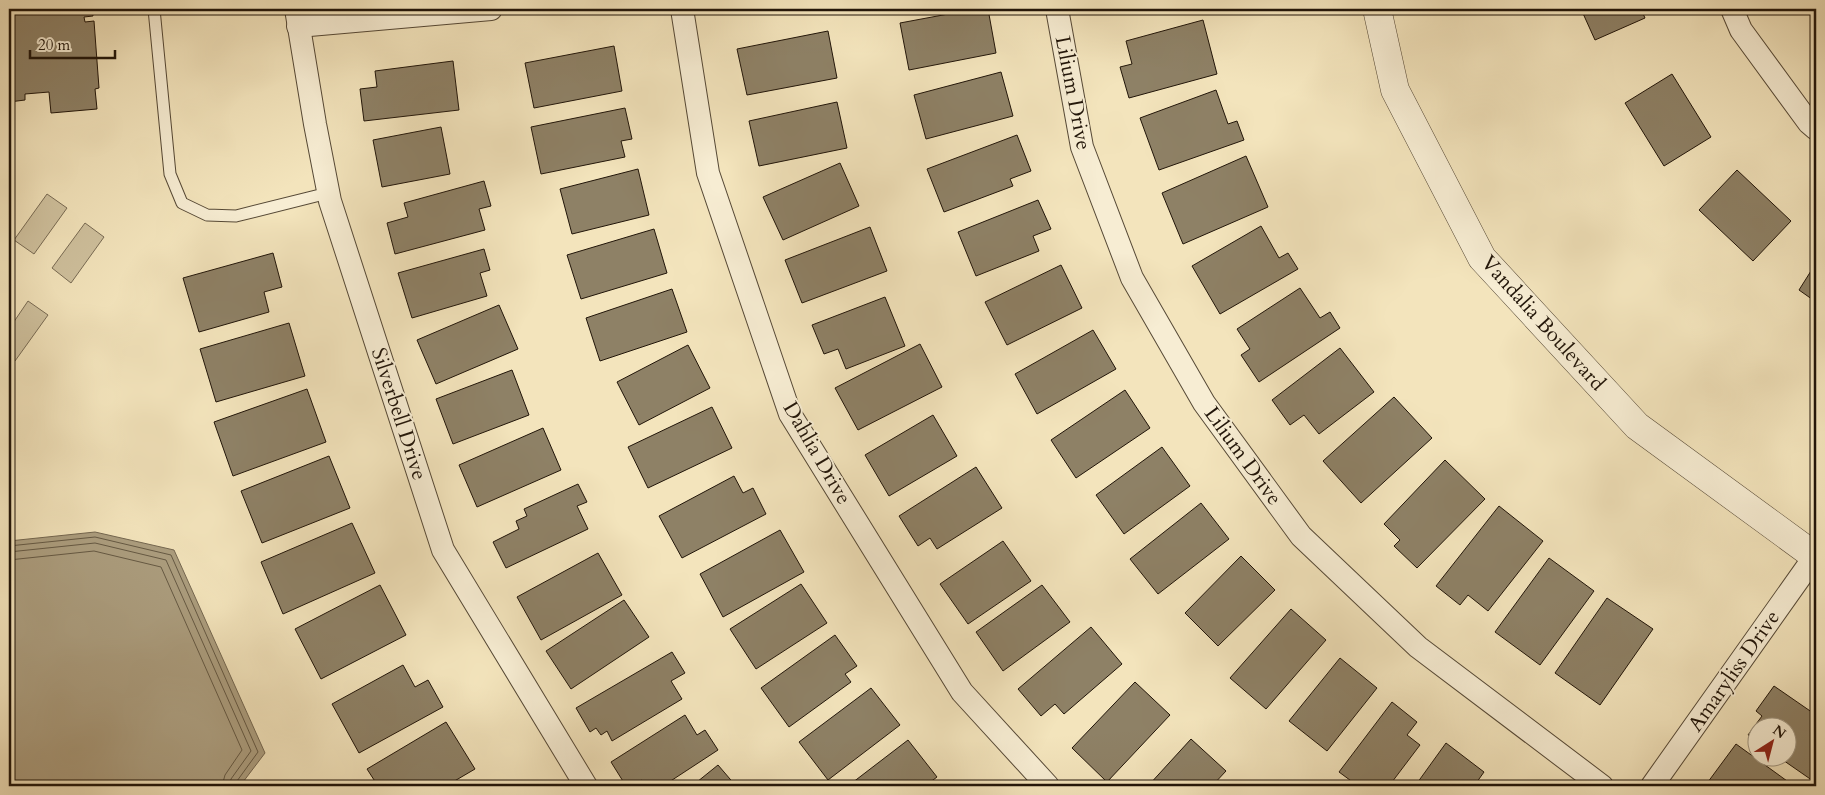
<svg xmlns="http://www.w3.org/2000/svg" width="1825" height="795" viewBox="0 0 1825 795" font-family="Cardo,serif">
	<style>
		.green { fill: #cfc19e; stroke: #786b54 }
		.water { fill: #ac9e7f; stroke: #746750 }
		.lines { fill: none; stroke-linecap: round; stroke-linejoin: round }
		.shore { stroke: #665a44; stroke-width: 1 }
		.building { fill: #8e8166; stroke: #211509 }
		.service-casing { stroke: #564936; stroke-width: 13 }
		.minor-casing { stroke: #564936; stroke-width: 24 }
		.tertiary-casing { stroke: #564936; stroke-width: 29 }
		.service { stroke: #f7edd3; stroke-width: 11 }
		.minor { stroke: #f7edd3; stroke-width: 22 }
		.tertiary { stroke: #f7edd3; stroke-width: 28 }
		.labels { text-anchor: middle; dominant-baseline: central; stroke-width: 4; stroke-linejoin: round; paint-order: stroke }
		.street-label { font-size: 21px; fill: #211509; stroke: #f7edd3 }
	</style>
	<rect width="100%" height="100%" fill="#f3e4bc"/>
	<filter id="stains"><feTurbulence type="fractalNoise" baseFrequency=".004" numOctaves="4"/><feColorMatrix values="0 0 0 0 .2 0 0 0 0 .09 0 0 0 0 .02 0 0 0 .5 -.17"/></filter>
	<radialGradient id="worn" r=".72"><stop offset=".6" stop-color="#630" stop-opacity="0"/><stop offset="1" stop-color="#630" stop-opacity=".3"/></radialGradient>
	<g class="green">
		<polygon points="47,194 67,208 34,254 14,240"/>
		<polygon points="85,223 104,237 71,283 52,268"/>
		<polygon points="28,301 48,315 15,361 9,356 9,329"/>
	</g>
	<polygon class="water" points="95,532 174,550 265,753 240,786 9,786 9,541"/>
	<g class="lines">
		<g class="shore">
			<polyline points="9,546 95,537 171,555 258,752 237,781 236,786"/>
			<polyline points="9,552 95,543 166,560 251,751 231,779 230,786"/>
			<polyline points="9,560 94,551 161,567 242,750 225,775 222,786"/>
		</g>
	</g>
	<g class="building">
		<polygon points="9,9 92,9 93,16 84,17 85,22 94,21 99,88 95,89 97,109 51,113 49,92 25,94 25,100 9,102"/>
		<polygon points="975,9 988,9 996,53 909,70 900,23"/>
		<polygon points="1581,9 1641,9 1645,18 1595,40"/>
		<polygon points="1203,20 1217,74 1129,98 1120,67 1132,64 1126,41"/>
		<polygon points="828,31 837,78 747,95 737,49"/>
		<polygon points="614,46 622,91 534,108 525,63"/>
		<polygon points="453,61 459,110 364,121 360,89 377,87 375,71"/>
		<polygon points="1001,72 1013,116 926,139 914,95"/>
		<polygon points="1672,74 1711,137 1664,166 1625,103"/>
		<polygon points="1216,90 1228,124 1237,121 1244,140 1159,170 1140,118"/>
		<polygon points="837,102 847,148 759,166 749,121"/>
		<polygon points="625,108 632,139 621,141 625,157 541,174 531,127"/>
		<polygon points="441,127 450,174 382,187 373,140"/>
		<polygon points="1017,135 1031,171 1010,179 1013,186 944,212 927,169"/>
		<polygon points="1246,156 1268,207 1183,244 1162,193"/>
		<polygon points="840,163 859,206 783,240 763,197"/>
		<polygon points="638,169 649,215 572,234 560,189"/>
		<polygon points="1737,170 1791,221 1753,261 1699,210"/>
		<polygon points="484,181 491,206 479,209 485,230 395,254 387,223 408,217 404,203"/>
		<polygon points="1038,200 1051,229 1033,236 1039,251 976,276 958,232"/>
		<polygon points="1261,226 1279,258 1288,253 1298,269 1220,314 1192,266"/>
		<polygon points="870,227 887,271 802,303 785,260"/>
		<polygon points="654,229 667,273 581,299 567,255"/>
		<polygon points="484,249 490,270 480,273 487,296 412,318 398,273"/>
		<polygon points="273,253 282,287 264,292 269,312 199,332 183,278"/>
		<polygon points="1816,263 1816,302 1799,290"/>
		<polygon points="1061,265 1082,308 1007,345 985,302"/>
		<polygon points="1300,288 1320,318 1330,312 1340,328 1259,382 1241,355 1250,349 1237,329"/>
		<polygon points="672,289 687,332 600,361 586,318"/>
		<polygon points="885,297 905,346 846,369 838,349 824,354 812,325"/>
		<polygon points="499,305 518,349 436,384 417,340"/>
		<polygon points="289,323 305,376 216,402 200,349"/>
		<polygon points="1093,330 1116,369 1037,414 1015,374"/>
		<polygon points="920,344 942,387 858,430 835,388"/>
		<polygon points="688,345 710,388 639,425 617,382"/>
		<polygon points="1340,348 1374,392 1319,434 1304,415 1290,425 1272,400"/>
		<polygon points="512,370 529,415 453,444 436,399"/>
		<polygon points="307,389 326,442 233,476 214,422"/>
		<polygon points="1125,390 1150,428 1076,478 1051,440"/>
		<polygon points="1394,397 1432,438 1361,503 1323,461"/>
		<polygon points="712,407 732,448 648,488 628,447"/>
		<polygon points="933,415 957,456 889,496 865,455"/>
		<polygon points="543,428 561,470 477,507 459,465"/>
		<polygon points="1162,447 1190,486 1124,534 1096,495"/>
		<polygon points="329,456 350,508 262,543 241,491"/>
		<polygon points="1445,460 1485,499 1417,568 1394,546 1400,540 1384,524"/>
		<polygon points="976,467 1002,508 937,549 930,538 918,546 899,516"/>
		<polygon points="734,476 743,493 753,488 766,514 682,558 659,516"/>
		<polygon points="578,484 587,502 577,506 588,529 506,568 493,542 519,529 516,521 527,516 524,509"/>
		<polygon points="1201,503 1229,539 1158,594 1130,559"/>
		<polygon points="1499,506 1543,541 1488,611 1468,595 1460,605 1436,586"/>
		<polygon points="352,523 375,573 283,614 261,562"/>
		<polygon points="780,530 804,572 723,617 700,574"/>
		<polygon points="1003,541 1031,581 968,624 940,584"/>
		<polygon points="598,553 622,595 541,640 517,597"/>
		<polygon points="1241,556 1275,590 1218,646 1185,613"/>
		<polygon points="1549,558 1594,591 1540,665 1495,632"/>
		<polygon points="801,584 827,623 756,669 730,629"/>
		<polygon points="380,585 406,635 321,679 295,629"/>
		<polygon points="1042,585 1070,622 1003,671 976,632"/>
		<polygon points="1607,598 1653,629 1600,705 1555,673"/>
		<polygon points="624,600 649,637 571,689 546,651"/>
		<polygon points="1291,609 1326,640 1266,709 1230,678"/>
		<polygon points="1091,627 1122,664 1064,714 1055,704 1041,716 1018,689"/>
		<polygon points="835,635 857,666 845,674 851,682 789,727 761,688"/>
		<polygon points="672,652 685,673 671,681 682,699 612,741 607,731 601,735 596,728 590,732 576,708"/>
		<polygon points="1340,658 1377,688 1327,751 1289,721"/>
		<polygon points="403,665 415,687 428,680 443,707 359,753 332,704"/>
		<polygon points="1135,682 1170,715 1107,782 1072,748"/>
		<polygon points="1774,686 1816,715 1816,783 1780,758 1788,758 1788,728 1758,728 1758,742 1748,735 1762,716 1756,711"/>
		<polygon points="871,688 900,725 828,780 799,742"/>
		<polygon points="1392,702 1417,722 1407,735 1420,745 1389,786 1358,786 1339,772"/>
		<polygon points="685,715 697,735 705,730 718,750 663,786 647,786 642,780 633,786 626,786 611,762"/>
		<polygon points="446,722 475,769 446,786 378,786 367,769"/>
		<polygon points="1191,739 1226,771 1212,786 1148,786"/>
		<polygon points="908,740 937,777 925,786 848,786"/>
		<polygon points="1446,743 1484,772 1474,786 1415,786"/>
		<polygon points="1736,744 1794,786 1705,786"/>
		<polygon points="718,765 736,786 692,786"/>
	</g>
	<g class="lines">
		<g class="service-casing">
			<polyline id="service" points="154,9 170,174 182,203 207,215 236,216 328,193"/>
		</g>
		<g class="minor-casing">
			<g id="minor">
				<polyline points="296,9 315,124 330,201 443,550 586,786"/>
				<polyline points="682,9 708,173 790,414 962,692 1048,786"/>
				<polyline points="1057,9 1082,147 1132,278 1204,403 1301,536 1418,647 1602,786"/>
				<polyline points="1732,9 1741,30 1809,123 1816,129"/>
				<polyline points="298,26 491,9"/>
				<polyline points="1652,786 1815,556"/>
			</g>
		</g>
		<g class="tertiary-casing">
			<polyline id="tertiary" points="1377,9 1395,90 1482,258 1637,426 1816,557"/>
		</g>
		<use href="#service" class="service"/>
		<use href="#minor" class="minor"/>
		<use href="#tertiary" class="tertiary"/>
	</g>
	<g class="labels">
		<g class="street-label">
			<text transform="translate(1073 93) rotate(79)">Lilium Drive</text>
			<text transform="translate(1543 323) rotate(48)">Vandalia Boulevard</text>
			<text transform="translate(399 414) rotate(72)">Silverbell Drive</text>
			<text transform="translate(817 453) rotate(60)">Dahlia Drive</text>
			<text transform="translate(1243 456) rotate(54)">Lilium Drive</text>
			<text transform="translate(1734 671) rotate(-55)">Amaryliss Drive</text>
		</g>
	</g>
	<rect width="1825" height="795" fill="none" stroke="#f3e4bc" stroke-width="30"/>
	<rect x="10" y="10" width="1805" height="775" fill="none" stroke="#211509" stroke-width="2.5"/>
	<rect x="15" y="15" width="1795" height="765" fill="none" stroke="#211509"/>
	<g transform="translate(1772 742) rotate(36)"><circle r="24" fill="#f7edd3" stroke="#a19782"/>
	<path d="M0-4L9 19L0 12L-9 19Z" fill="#8f2418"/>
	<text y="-8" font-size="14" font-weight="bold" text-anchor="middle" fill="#211509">N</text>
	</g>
	<path d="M30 50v8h85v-8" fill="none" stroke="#211509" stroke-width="2.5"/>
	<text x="38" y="50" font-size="15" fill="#211509" stroke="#f7edd3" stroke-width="4" paint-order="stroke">20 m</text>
	<rect width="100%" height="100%" filter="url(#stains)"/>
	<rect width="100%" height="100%" fill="url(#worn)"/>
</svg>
